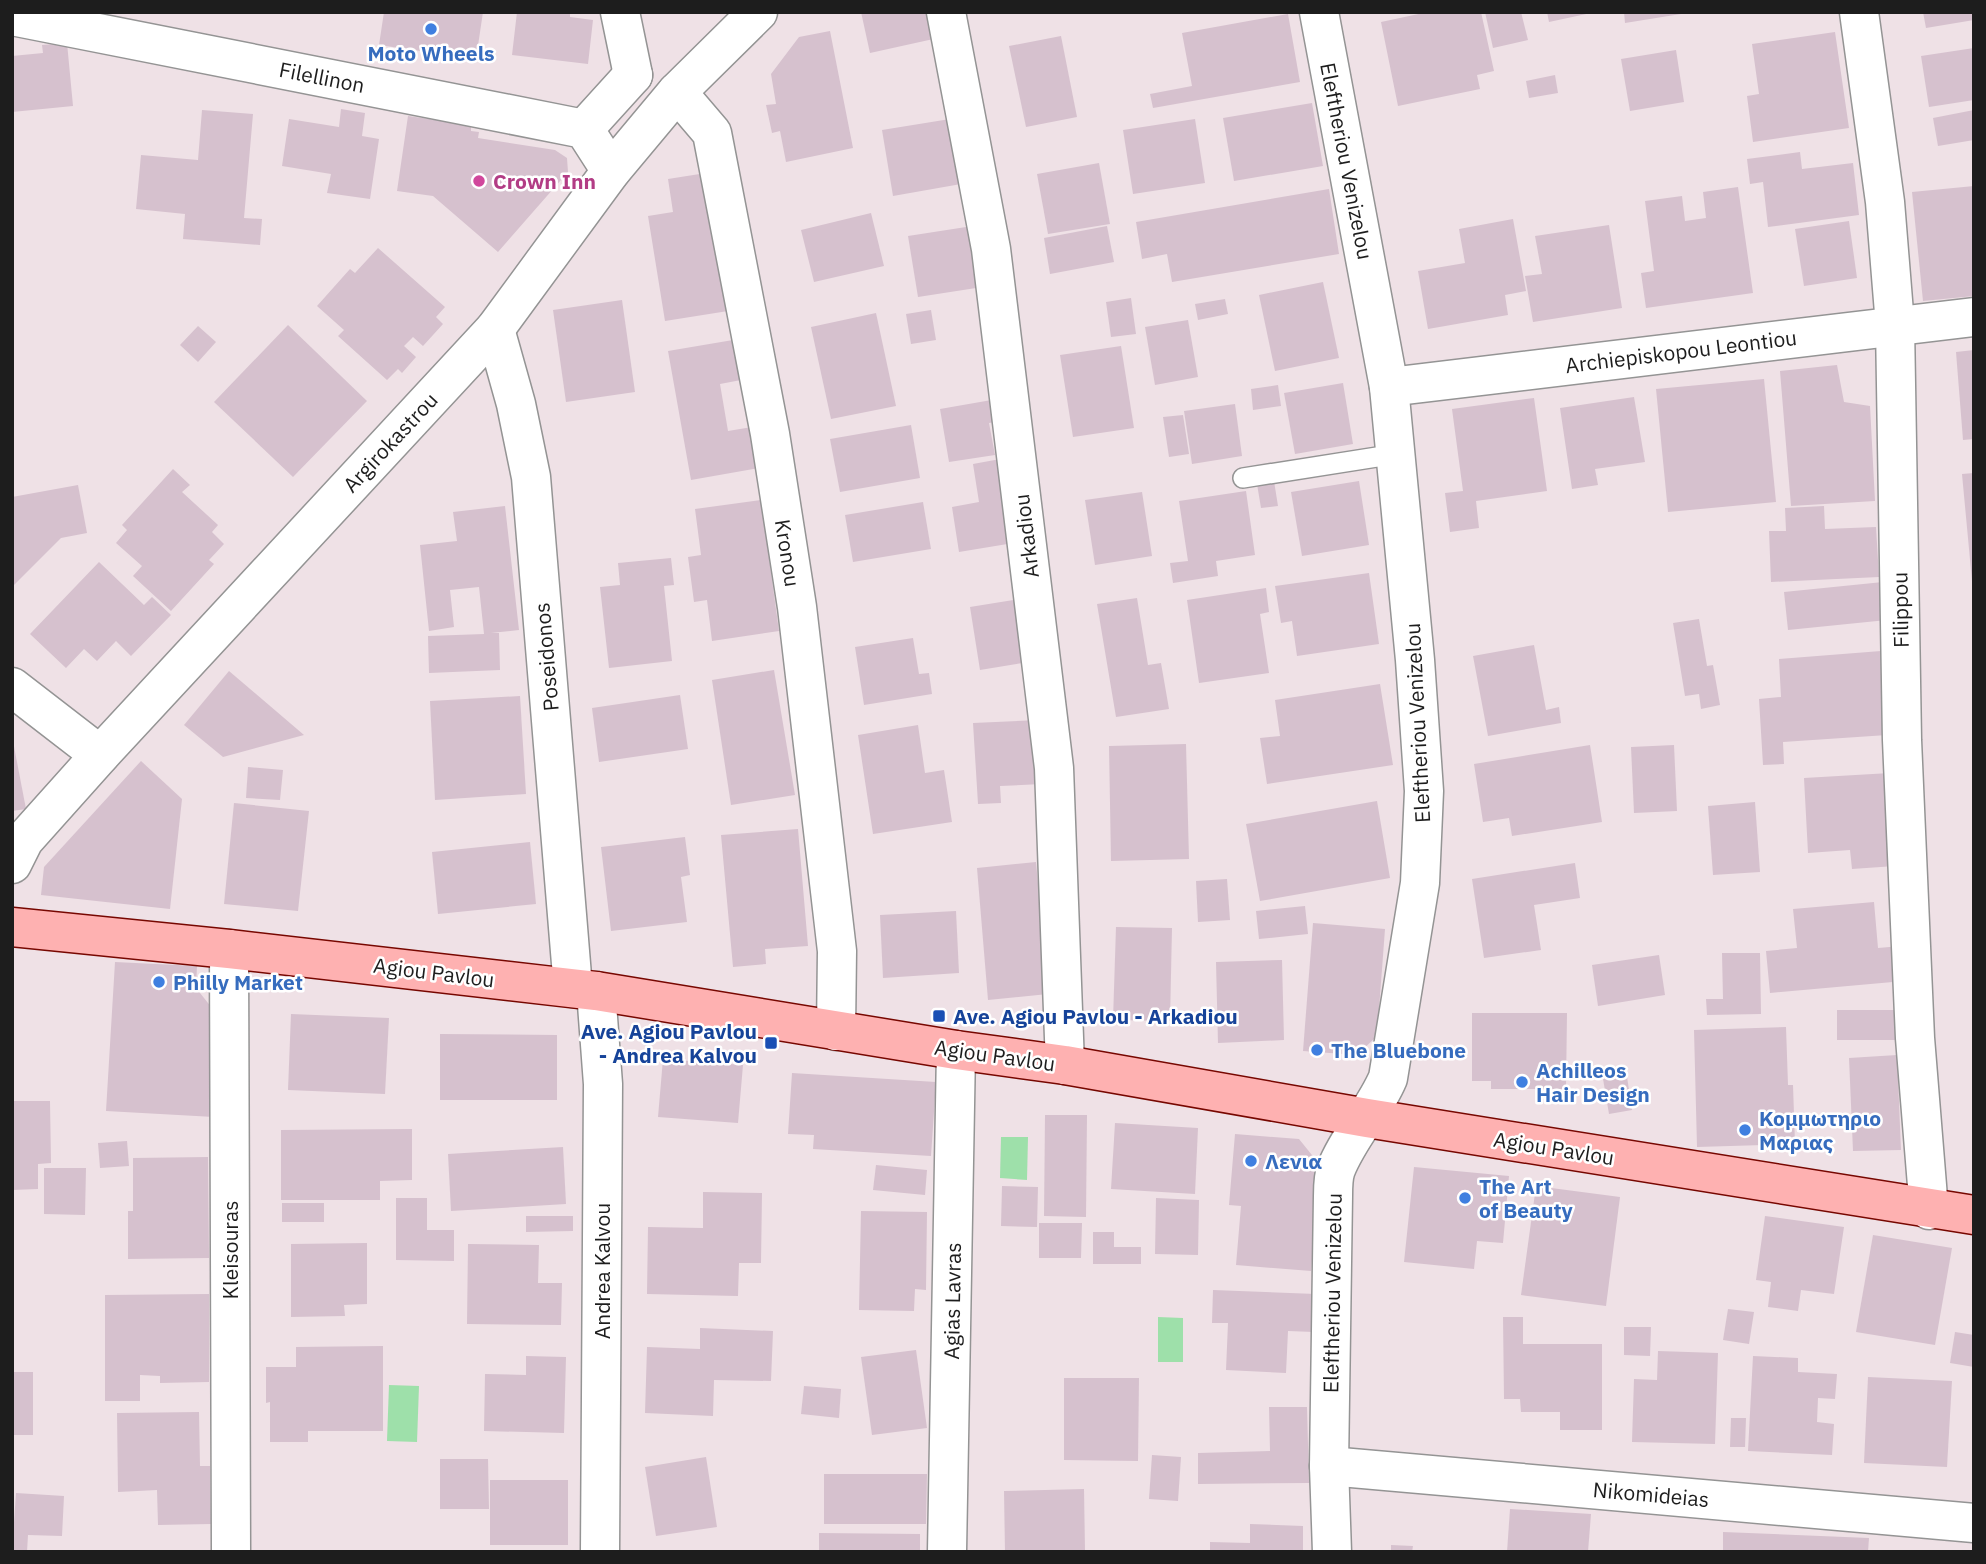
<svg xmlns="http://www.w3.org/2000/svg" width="1986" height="1564" viewBox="0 0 1986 1564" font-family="'IBM Plex Sans',sans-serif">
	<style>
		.water { fill: #9ee0aa }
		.building { fill: #d6c1ce }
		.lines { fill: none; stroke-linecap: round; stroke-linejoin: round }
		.service-casing { stroke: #949494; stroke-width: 22 }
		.minor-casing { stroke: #949494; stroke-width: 41 }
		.tertiary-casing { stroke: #949494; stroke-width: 41 }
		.secondary-casing { stroke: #770700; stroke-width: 41 }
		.service { stroke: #fff; stroke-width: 19 }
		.minor { stroke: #fff; stroke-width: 38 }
		.tertiary { stroke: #fff; stroke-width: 38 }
		.secondary { stroke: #feb1b1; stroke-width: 38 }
		.shop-dot { fill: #3f7fe0; stroke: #fff; stroke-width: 2.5 }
		.hotel-dot { fill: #d1479c; stroke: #fff; stroke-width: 2.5 }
		.transit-dot { fill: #1a4fb4; stroke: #fff; stroke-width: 2.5 }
		.labels { text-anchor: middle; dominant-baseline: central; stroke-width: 5; stroke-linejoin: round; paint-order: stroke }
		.shop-label { font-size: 21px; font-weight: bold; fill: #366cbe; stroke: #fff; text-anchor: start }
		.street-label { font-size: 21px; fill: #1d1d1d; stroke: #fff }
		.hotel-label { font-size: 21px; font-weight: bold; fill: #b23c85; stroke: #fff; text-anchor: start }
		.transit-label { font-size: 21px; font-weight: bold; fill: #164399; stroke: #fff; text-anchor: start }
	</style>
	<rect width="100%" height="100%" fill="#efe1e6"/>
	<g class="water">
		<polygon points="1001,1137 1028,1137 1027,1180 1000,1178"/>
		<polygon points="1158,1317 1183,1318 1183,1362 1158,1362"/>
		<polygon points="389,1385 419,1386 417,1442 387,1441"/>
	</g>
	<g class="building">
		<polygon points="384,12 483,12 476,59 379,45"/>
		<polygon points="517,12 570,12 570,17 593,20 588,64 512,55"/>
		<polygon points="861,12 932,12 938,38 870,53"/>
		<polygon points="1428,12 1481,12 1494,71 1477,75 1480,89 1398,106 1381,22"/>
		<polygon points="1485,12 1521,12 1528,40 1493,48"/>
		<polygon points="1547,12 1591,12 1591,13 1549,22"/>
		<polygon points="1624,12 1681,12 1681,14 1625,23"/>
		<polygon points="1923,12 1974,12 1974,20 1926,28"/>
		<polygon points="1288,14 1300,82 1153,108 1150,94 1192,86 1182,33"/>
		<polygon points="830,31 853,148 786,162 780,131 772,133 766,105 776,104 771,74 799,37"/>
		<polygon points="1835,32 1849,128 1753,142 1747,96 1759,94 1752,44"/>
		<polygon points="1061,36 1077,117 1026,127 1009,46"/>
		<polygon points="67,43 73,106 12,112 12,56 43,53 42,45"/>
		<polygon points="1974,48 1974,100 1929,107 1921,56"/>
		<polygon points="1676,50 1684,102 1630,111 1621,59"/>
		<polygon points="1555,75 1558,93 1529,98 1526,81"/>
		<polygon points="1312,103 1323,166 1234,181 1223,118"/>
		<polygon points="341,109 365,113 362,136 379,139 370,199 327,193 331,174 282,166 289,119 339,127"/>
		<polygon points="202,110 253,114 244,218 262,219 260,245 183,239 185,214 136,209 141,155 198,160"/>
		<polygon points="1974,110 1974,140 1938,146 1933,118"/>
		<polygon points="408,116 471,125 471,131 479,132 478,138 555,150 567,158 568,172 498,252 433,196 397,191"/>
		<polygon points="950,119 961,184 893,196 882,130"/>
		<polygon points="1195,119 1205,183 1133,194 1123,130"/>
		<polygon points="1800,152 1802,169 1853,163 1859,215 1768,227 1763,182 1750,184 1747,159"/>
		<polygon points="1099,163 1110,224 1048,234 1037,174"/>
		<polygon points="706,173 728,311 665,321 648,216 673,212 668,179"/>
		<polygon points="1974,186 1974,296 1923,301 1912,192"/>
		<polygon points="1738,187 1753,293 1646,308 1641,273 1654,271 1645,201 1682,196 1685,221 1706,218 1703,192"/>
		<polygon points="1329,189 1339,254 1172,282 1167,254 1142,259 1136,222"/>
		<polygon points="871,213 884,266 814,282 801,230"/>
		<polygon points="1513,219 1526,291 1505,295 1508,315 1428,329 1418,271 1465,263 1459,229"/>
		<polygon points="1849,221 1857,278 1804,286 1795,229"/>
		<polygon points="979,225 989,286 918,297 908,236"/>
		<polygon points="1609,225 1622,308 1533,322 1525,276 1542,274 1535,236"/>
		<polygon points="1107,226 1114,262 1050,274 1044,238"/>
		<polygon points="378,248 445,307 436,317 443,324 423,346 413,337 404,346 416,357 402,373 398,369 387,380 338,336 344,330 317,306 350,269 355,273"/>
		<polygon points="1323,282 1339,358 1275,371 1259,295"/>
		<polygon points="1131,298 1136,334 1111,337 1106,302"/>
		<polygon points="1225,299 1228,314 1198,320 1195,304"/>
		<polygon points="622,300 635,392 566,402 553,310"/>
		<polygon points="931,310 936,340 911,344 906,314"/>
		<polygon points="876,313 896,406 831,419 811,327"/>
		<polygon points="1188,320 1198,377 1155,385 1145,327"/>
		<polygon points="288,325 367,401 293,477 214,402"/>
		<polygon points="198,326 216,342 198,362 180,345"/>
		<polygon points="733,340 741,380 720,384 728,431 752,427 759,468 691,480 668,351"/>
		<polygon points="1121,346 1134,428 1073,437 1060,355"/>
		<polygon points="1974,350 1974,439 1963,440 1956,352"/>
		<polygon points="1837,365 1844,402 1870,406 1875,501 1791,506 1780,371"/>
		<polygon points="1764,379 1776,502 1668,512 1656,389"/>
		<polygon points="1343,383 1353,444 1295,454 1284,393"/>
		<polygon points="1278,385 1281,406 1253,410 1251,389"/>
		<polygon points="1634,397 1645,462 1595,469 1598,485 1572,489 1560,408"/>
		<polygon points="1003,398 1007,420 989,423 995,455 949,462 940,409"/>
		<polygon points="1534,398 1547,491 1476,501 1479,528 1450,532 1445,493 1463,491 1452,409"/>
		<polygon points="1235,404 1242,456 1192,464 1184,411"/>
		<polygon points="1183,415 1189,454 1169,457 1163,417"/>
		<polygon points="911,425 920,478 840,492 830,439"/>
		<polygon points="1011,457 1025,541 959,552 952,507 979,502 973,464"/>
		<polygon points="173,469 190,485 182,492 218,525 212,532 224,544 209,560 214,564 171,611 133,576 142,566 116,543 127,530 122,525"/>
		<polygon points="1974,473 1974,581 1972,581 1962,474"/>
		<polygon points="1274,481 1278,506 1261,508 1257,484"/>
		<polygon points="1359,481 1369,545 1302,556 1291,492"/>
		<polygon points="78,485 87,533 61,538 12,587 12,497"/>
		<polygon points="1246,491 1255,555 1216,561 1218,576 1173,583 1170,563 1188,561 1179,501"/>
		<polygon points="1142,492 1152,556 1095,565 1085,500"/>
		<polygon points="761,500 779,631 712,641 707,600 694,602 688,557 701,555 695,509"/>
		<polygon points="923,502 931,549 853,562 845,515"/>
		<polygon points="505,506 519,630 491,633 499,633 500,670 429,673 428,636 484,634 479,587 450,590 454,627 429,631 420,545 457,541 453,512"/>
		<polygon points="1824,506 1825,529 1876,527 1879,577 1771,582 1769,531 1786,531 1785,508"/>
		<polygon points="671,558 674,585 664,586 672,661 609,668 600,587 620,585 618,563"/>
		<polygon points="99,562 144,605 152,597 171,615 131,656 116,641 97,661 84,649 66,668 30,634"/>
		<polygon points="1369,573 1379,644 1297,656 1292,621 1281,623 1275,586"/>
		<polygon points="1883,582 1887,620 1788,630 1784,592"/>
		<polygon points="1266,588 1269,612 1260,614 1269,673 1199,683 1187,600"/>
		<polygon points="1025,598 1035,661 980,670 970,607"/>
		<polygon points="1137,598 1148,665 1161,663 1169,709 1116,717 1097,604"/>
		<polygon points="1699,619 1707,666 1713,665 1720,705 1701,709 1699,694 1685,696 1673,623"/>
		<polygon points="913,638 919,674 929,673 932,694 864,705 855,647"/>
		<polygon points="1534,645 1546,710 1559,707 1561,723 1488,736 1473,656"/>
		<polygon points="1881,651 1887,735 1783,742 1784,764 1763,765 1759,699 1781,697 1779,659"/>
		<polygon points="774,670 795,795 731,805 712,680"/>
		<polygon points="229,671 304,735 223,757 184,725"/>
		<polygon points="1380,684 1393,765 1267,784 1260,738 1280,736 1275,700"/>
		<polygon points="680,695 688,749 599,762 592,708"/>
		<polygon points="520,696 526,794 435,800 430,701"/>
		<polygon points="1039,720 1042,784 1000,786 1001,803 978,804 973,723"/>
		<polygon points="918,725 925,773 944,770 952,822 873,834 858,735"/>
		<polygon points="12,736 26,809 12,811"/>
		<polygon points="1186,744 1189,859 1111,861 1109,746"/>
		<polygon points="1590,745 1602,822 1512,836 1509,818 1483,822 1474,764"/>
		<polygon points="1674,745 1677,811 1634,813 1631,747"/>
		<polygon points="141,761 182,799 170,909 41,895 44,867"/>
		<polygon points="248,767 283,770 280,800 246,798"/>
		<polygon points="1890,773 1895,866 1852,869 1850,850 1808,853 1804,778"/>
		<polygon points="1377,801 1390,878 1260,901 1246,824"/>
		<polygon points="1755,802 1760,872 1713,875 1708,806"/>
		<polygon points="234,803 309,811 298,911 224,904"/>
		<polygon points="798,829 808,946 765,949 766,964 733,967 721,835"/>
		<polygon points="685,837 690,875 681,877 687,922 611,931 601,847"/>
		<polygon points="530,842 536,904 438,914 432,852"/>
		<polygon points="1036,862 1048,994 988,1000 977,868"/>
		<polygon points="1575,863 1580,898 1534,905 1541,950 1484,958 1472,879"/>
		<polygon points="1227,879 1230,920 1198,922 1196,881"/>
		<polygon points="1874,902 1878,948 1901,946 1904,981 1770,993 1766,951 1797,948 1793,909"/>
		<polygon points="1305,906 1308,934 1259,939 1256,911"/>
		<polygon points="956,911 959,973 883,978 880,915"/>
		<polygon points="1313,923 1385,929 1377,1036 1357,1055 1303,1051"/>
		<polygon points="1116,927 1172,928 1170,1021 1113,1020"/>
		<polygon points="1722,953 1760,953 1761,1014 1707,1015 1706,999 1723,999"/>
		<polygon points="1659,955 1665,995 1598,1006 1592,965"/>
		<polygon points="1282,960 1284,1040 1218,1043 1216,962"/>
		<polygon points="115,962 197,966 196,988 212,1008 214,1117 106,1111"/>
		<rect x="1837" y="1010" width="72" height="30"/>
		<polygon points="1472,1013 1567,1013 1566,1089 1491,1089 1491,1081 1472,1081"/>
		<polygon points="291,1014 389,1018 385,1094 288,1090"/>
		<polygon points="1786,1027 1788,1085 1793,1085 1795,1144 1697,1147 1694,1030"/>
		<polygon points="440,1034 557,1035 557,1100 440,1100"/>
		<polygon points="1897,1055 1901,1150 1853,1151 1849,1058"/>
		<polygon points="663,1059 743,1065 738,1123 658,1117"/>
		<polygon points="1626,1070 1632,1110 1609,1114 1602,1073"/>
		<polygon points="792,1073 936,1082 931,1156 813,1149 814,1135 788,1134"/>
		<polygon points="12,1101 50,1101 51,1163 38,1164 38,1189 12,1190"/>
		<polygon points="1045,1115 1087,1115 1086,1217 1044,1216"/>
		<polygon points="1115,1123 1198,1128 1195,1194 1111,1189"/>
		<polygon points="412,1129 412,1180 380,1181 380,1200 281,1200 281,1130"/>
		<polygon points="1235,1134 1299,1139 1320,1165 1311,1271 1236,1265 1241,1206 1229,1205"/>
		<polygon points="127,1141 129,1166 100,1168 98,1143"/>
		<polygon points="563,1147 566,1204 451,1211 448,1154"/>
		<polygon points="208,1157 209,1258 128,1259 128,1211 133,1211 133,1158"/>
		<polygon points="876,1165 927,1170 925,1195 873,1190"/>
		<polygon points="1414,1167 1509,1176 1503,1243 1477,1241 1474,1269 1404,1262"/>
		<polygon points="44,1168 86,1168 85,1215 44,1214"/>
		<polygon points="1002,1186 1038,1187 1037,1227 1001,1226"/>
		<polygon points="1536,1186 1620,1197 1606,1306 1521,1295"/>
		<polygon points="703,1192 762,1193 761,1263 739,1263 738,1296 647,1294 648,1227 703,1228"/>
		<polygon points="396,1198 427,1198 427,1230 454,1230 454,1261 396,1260"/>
		<polygon points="1156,1198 1199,1200 1198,1255 1155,1254"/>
		<rect x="282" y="1203" width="42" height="19"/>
		<polygon points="861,1211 927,1212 926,1290 915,1289 914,1311 859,1310"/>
		<polygon points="526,1216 573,1216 573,1231 526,1232"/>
		<polygon points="1765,1216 1844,1227 1834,1294 1801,1290 1798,1311 1768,1307 1771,1282 1756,1280"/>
		<polygon points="1039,1223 1082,1223 1081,1258 1039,1258"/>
		<polygon points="1093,1232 1114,1232 1114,1247 1141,1247 1141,1264 1093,1264"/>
		<polygon points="1873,1235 1952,1248 1935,1345 1856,1332"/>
		<polygon points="367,1243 367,1304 344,1305 345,1316 291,1317 291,1244"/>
		<polygon points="468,1244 539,1245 538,1283 562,1283 561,1325 467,1324"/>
		<polygon points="1213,1290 1316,1294 1314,1332 1288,1331 1286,1373 1226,1370 1228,1323 1212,1323"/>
		<polygon points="209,1294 209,1382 160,1383 160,1376 140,1375 140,1401 105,1401 105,1295"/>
		<polygon points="1728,1309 1754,1312 1749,1344 1723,1340"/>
		<polygon points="1503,1317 1523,1317 1523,1344 1602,1344 1602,1430 1560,1430 1560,1412 1521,1412 1520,1399 1504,1399"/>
		<polygon points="1624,1327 1651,1327 1650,1356 1624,1355"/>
		<polygon points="700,1328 773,1331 771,1381 714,1380 713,1416 645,1413 647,1347 700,1349"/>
		<polygon points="1955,1332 1974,1335 1974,1367 1950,1363"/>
		<polygon points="383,1346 383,1431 308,1431 308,1442 270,1442 270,1402 266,1403 266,1367 296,1367 296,1347"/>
		<polygon points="916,1350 927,1428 872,1435 861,1357"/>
		<polygon points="1658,1351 1718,1353 1715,1444 1632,1442 1634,1379 1657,1380"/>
		<polygon points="526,1356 566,1357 564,1433 484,1431 485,1374 526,1375"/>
		<polygon points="1753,1356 1798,1358 1798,1372 1837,1374 1835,1399 1818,1398 1817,1422 1834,1424 1832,1455 1748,1451"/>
		<rect x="12" y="1372" width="21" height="63"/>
		<polygon points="1868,1377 1952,1381 1947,1467 1864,1463"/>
		<polygon points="1064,1378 1139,1378 1138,1461 1064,1460"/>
		<polygon points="804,1386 841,1389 839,1418 801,1414"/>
		<polygon points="1269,1407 1307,1407 1309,1483 1198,1484 1198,1453 1270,1451"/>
		<polygon points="199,1412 200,1466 210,1466 211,1524 158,1525 157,1490 118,1492 117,1413"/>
		<polygon points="1731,1418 1746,1418 1745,1447 1730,1447"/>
		<polygon points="1152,1455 1181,1457 1178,1501 1149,1499"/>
		<polygon points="706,1457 717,1527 656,1536 645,1467"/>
		<polygon points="440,1459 488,1459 489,1509 440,1509"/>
		<polygon points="824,1474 927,1474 926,1524 824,1524"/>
		<rect x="490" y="1480" width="78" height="65"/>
		<polygon points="1084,1489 1085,1550 1005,1552 1004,1491"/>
		<polygon points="16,1493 64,1496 62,1536 28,1535 27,1552 12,1552"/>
		<polygon points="1510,1509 1591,1514 1588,1552 1507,1552"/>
		<polygon points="1250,1524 1303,1526 1303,1552 1210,1552 1210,1542 1250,1543"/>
		<polygon points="1723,1532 1869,1538 1868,1552 1723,1552"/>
		<polygon points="819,1533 920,1534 920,1552 819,1552"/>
		<polygon points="1391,1545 1413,1546 1412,1552 1391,1552"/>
	</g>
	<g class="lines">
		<g class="service-casing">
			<polyline id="service" points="1243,478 1396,454"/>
		</g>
		<g class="minor-casing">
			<g id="minor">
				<polyline points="620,12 633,75"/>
				<polyline points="946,12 991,249 1054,768 1065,1065"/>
				<path d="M1319,12l70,375 26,273 9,131 -4,92 -32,195c-14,33 -39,58 -52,91 -3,8 -3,18 -3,27l-4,270 3,86"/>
				<polyline points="1859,12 1885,202 1895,325 1902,740 1915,1038 1929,1210"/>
				<polyline points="12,16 584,129 611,171"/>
				<polyline points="677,92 712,133 770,434 797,607 837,951 836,1031"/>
				<polyline points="584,129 633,75"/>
				<polyline points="495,329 516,404 531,477 573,988"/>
				<polyline points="1389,387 1974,317"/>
				<polyline points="12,687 100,755"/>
				<polyline points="229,949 231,1552"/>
				<polyline points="596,991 603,1084 600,1552"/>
				<polyline points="1329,1466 1974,1523"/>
				<polyline points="947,1552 956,1050"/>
			</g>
		</g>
		<g class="tertiary-casing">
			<polyline id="tertiary" points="12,864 24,840 100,755 495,329 611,171 677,92 758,12"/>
		</g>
		<g class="secondary-casing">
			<polyline id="secondary" points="12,927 229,949 596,991 956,1050 1065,1065 1367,1118 1974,1215"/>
		</g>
		<use href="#service" class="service"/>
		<use href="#minor" class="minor"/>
		<use href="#tertiary" class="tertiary"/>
		<use href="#secondary" class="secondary"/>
	</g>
	<g class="shop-dot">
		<circle cx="431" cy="29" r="7"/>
		<circle cx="159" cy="982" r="7"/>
		<circle cx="1317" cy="1050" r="7"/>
		<circle cx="1522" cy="1082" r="7"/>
		<circle cx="1745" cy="1130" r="7"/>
		<circle cx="1251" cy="1161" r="7"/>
		<circle cx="1465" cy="1198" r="7"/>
	</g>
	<circle class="hotel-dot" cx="479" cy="181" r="7"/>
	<g class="transit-dot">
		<rect x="932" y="1009" width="14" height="14" rx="3.5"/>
		<rect x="764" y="1036" width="14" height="14" rx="3.5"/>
	</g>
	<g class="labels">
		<g class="shop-label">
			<text x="431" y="53" text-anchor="middle">Moto Wheels</text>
			<text x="173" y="982">Philly Market</text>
			<text x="1331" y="1050">The Bluebone</text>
			<text x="1536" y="1070">Achilleos<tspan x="1536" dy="24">Hair Design</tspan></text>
			<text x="1759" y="1118">Κομμωτηριο<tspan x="1759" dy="24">Μαριας</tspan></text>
			<text x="1265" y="1161">Λενια</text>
			<text x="1479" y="1186">The Art<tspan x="1479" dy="24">of Beauty</tspan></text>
		</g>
		<g class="street-label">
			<text transform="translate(322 77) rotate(11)">Filellinon</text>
			<text transform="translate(1347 161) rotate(79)">Eleftheriou Venizelou</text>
			<text transform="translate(1681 351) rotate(-7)">Archiepiskopou Leontiou</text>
			<text transform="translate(390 442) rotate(-47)">Argirokastrou</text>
			<text transform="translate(1026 536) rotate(-97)">Arkadiou</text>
			<text transform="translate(788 553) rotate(81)">Kronou</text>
			<text transform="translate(1900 610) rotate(-91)">Filippou</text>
			<text transform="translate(546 657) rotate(-95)">Poseidonos</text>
			<text transform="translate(1417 723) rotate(-93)">Eleftheriou Venizelou</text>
			<text transform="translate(434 972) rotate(7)">Agiou Pavlou</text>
			<text transform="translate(995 1055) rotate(8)">Agiou Pavlou</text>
			<text transform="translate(1554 1148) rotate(9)">Agiou Pavlou</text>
			<text transform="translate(230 1250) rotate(-90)">Kleisouras</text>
			<text transform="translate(602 1271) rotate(-90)">Andrea Kalvou</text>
			<text transform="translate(1332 1293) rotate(-89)">Eleftheriou Venizelou</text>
			<text transform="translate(952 1301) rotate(-89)">Agias Lavras</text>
			<text transform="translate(1651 1494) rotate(5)">Nikomideias</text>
		</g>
		<g class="hotel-label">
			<text x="493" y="181">Crown Inn</text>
		</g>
		<g class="transit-label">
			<text x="953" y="1016">Ave. Agiou Pavlou - Arkadiou</text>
			<text x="757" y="1031" text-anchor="end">Ave. Agiou Pavlou<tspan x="757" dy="24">- Andrea Kalvou</tspan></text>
		</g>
	</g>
	<rect width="1986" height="1564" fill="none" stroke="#1d1d1d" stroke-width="28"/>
</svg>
